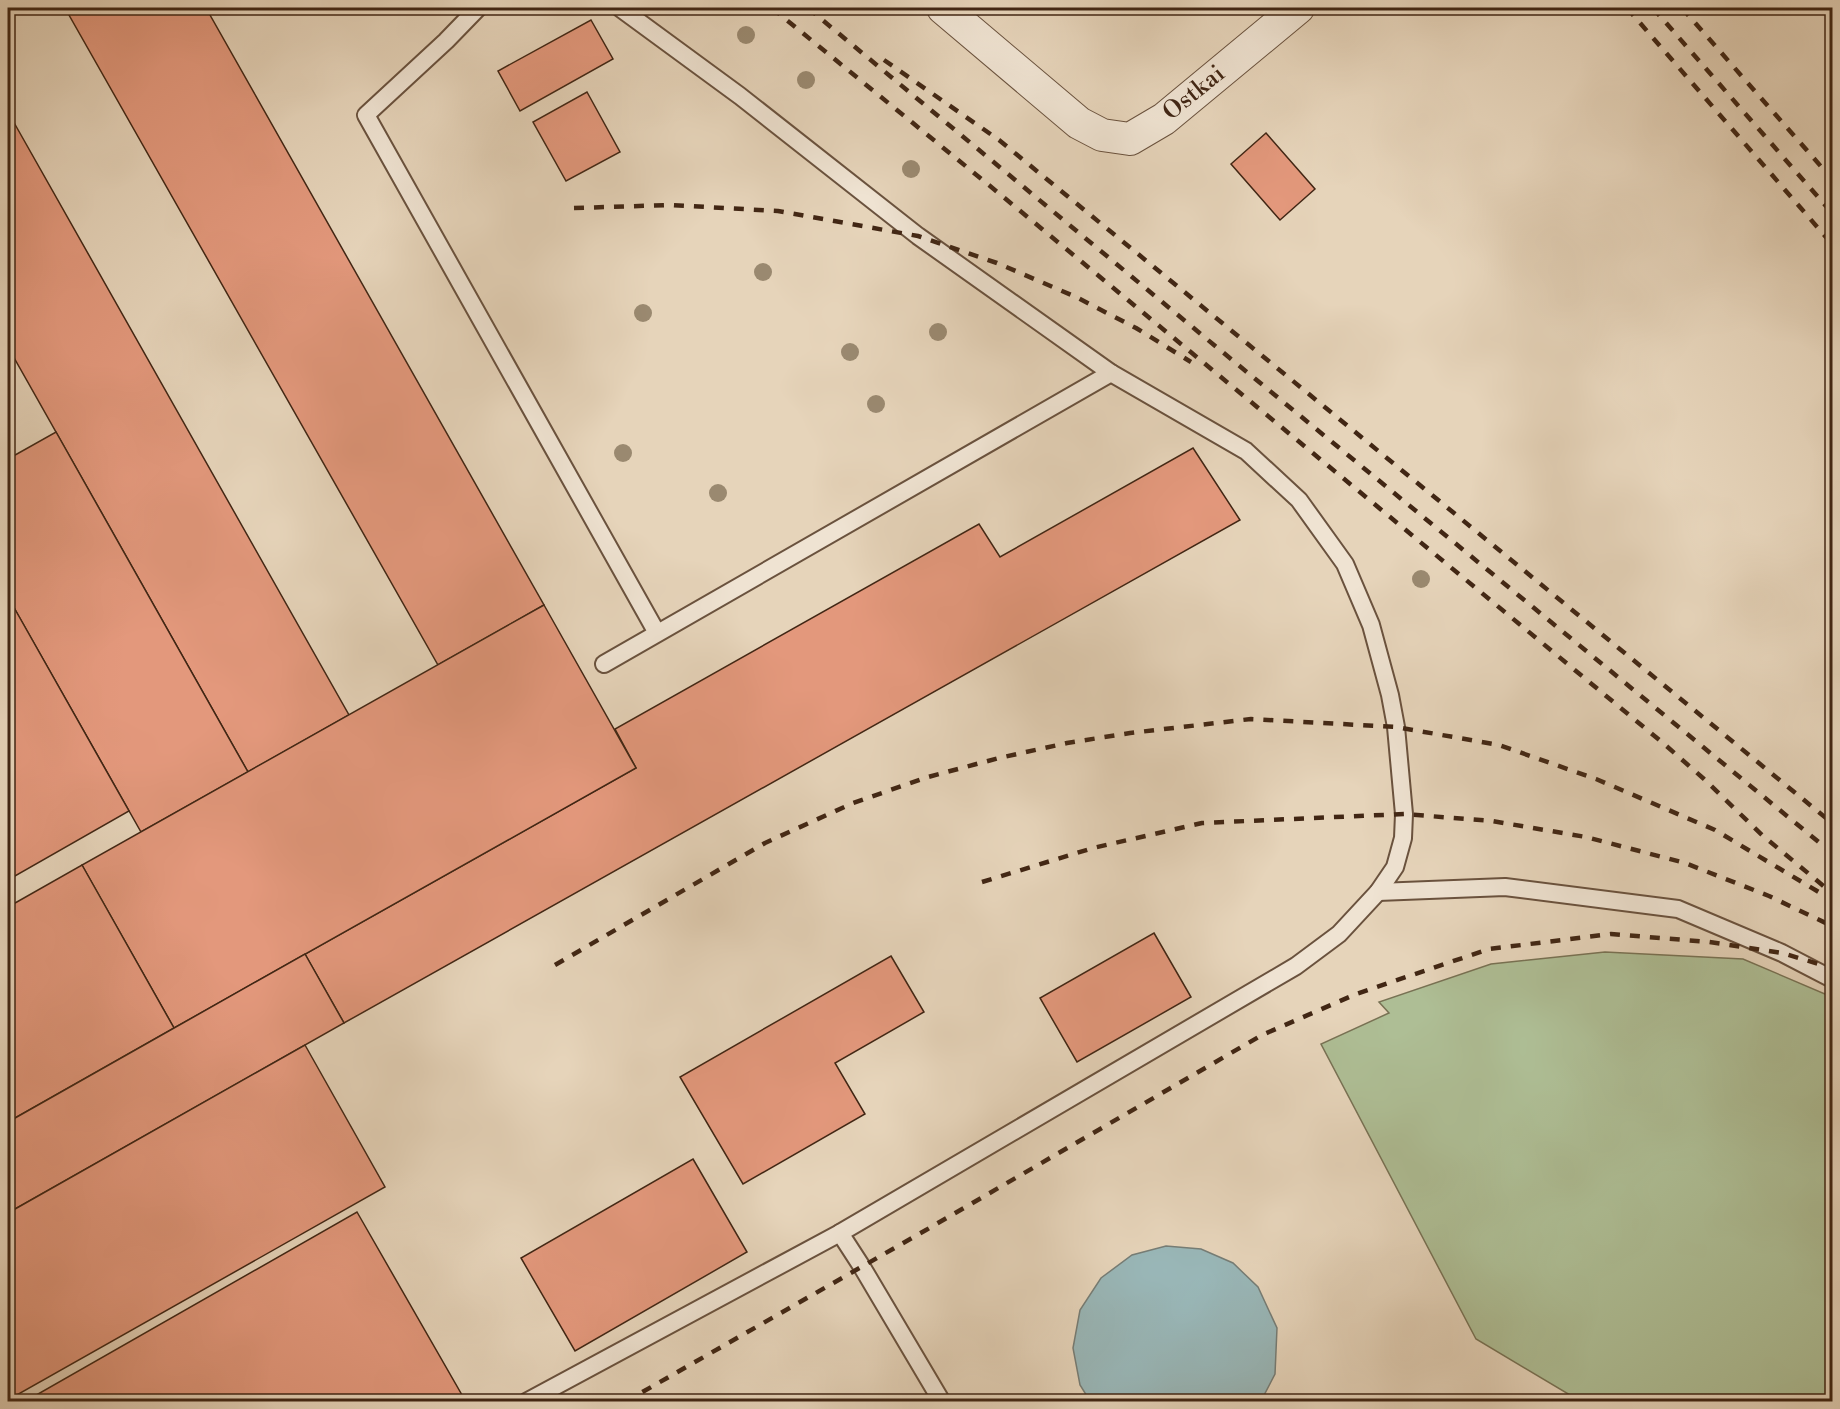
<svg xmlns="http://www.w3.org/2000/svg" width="1840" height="1409" viewBox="0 0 1840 1409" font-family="'Libre Bodoni',serif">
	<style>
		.green { fill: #aebe95; stroke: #787254; stroke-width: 1.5 }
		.water { fill: #99b7b8; stroke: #767d76; stroke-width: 1.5 }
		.building { fill: #e3987c; stroke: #412614; stroke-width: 1.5 }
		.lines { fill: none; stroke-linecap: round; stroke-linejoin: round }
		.service-casing { stroke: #6a523e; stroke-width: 20 }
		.minor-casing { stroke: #6a523e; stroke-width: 34 }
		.service { stroke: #efe3d2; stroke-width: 16 }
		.minor { stroke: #efe3d2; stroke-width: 32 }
		.rail { stroke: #412614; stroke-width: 4.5; stroke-dasharray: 10 10; stroke-linecap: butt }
		.tree { fill: #9a8970 }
		.labels { text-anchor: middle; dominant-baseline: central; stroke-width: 6; stroke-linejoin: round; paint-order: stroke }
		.street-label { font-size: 24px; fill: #412614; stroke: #efe3d2 }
	</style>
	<rect width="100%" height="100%" fill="#e6d4ba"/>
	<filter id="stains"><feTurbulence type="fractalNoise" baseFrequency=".00333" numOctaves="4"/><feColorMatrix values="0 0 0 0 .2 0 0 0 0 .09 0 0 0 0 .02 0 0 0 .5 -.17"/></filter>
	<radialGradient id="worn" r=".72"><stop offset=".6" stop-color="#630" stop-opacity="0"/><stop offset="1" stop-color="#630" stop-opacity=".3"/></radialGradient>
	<polygon class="green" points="1605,952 1743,959 1832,997 1832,1401 1580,1401 1476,1339 1321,1044 1389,1013 1379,1002 1491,964"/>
	<polygon class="water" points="1166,1246 1201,1249 1233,1263 1258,1287 1277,1328 1275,1374 1261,1401 1090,1401 1080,1385 1073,1348 1080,1310 1101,1278 1132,1255"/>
	<g class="building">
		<polygon points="65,8 206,8 544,605 438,665"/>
		<polygon points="591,20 613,59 520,111 498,71"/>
		<polygon points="587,92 620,152 566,181 533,122"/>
		<polygon points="8,112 349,715 248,772 8,347"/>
		<polygon points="1266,133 1315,189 1280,220 1231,164"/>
		<polygon points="56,432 248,772 141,832 8,597 8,459"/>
		<polygon points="1193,448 1240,520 344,1023 305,954 636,768 615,729 979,524 1000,557"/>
		<polygon points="8,597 129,811 8,880"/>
		<polygon points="544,605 636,768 174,1028 82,865"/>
		<polygon points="82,865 174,1028 8,1122 8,907"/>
		<polygon points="1154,933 1191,997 1077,1062 1040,998"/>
		<polygon points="305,954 344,1023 8,1213 8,1122"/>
		<polygon points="891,956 924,1012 835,1063 865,1114 743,1184 680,1077"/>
		<polygon points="305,1045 385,1187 8,1400 8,1213"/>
		<polygon points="693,1159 747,1252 575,1351 521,1258"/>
		<polygon points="357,1212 466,1402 24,1402"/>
	</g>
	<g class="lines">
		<g class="service-casing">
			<g id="service">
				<polyline points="478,8 446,41 366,115 657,633"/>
				<polyline points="604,664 1111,373"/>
				<polyline points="1378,892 1505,887 1678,909 1782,953 1832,979"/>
				<polyline points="840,1233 862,1267 942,1402"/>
				<polyline points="526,1402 840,1233 1296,966 1339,934 1378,892 1395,867 1403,838 1404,814 1396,727 1390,695 1371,625 1345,564 1299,500 1246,451 1111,373 918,236 740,96 620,8"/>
			</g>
		</g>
		<g class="minor-casing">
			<polyline id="minor" points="943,8 1079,123 1102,135 1130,139 1164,119 1298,8"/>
		</g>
		<use href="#service" class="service"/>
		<use href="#minor" class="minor"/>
		<g class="rail">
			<polyline points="772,8 1001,195 1663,743 1704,779 1762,835 1832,893"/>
			<polyline points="808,8 1214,345 1832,853"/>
			<polyline points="1627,8 1832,244"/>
			<polyline points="1653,8 1832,213"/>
			<polyline points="1682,8 1832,179"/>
			<polyline points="884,60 999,140 1832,823"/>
			<polyline points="574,208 671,205 778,211 918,236 997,263 1076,297 1136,328 1191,362"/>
			<polyline points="982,882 1093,848 1202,823 1404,814 1492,821 1586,837 1685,863 1769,896 1832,926"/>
			<polyline points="555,965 765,843 853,803 928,777 999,758 1067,743 1130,733 1251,719 1396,727 1499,745 1596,779 1715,830 1822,894"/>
			<polyline points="625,1402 926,1230 1262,1035 1356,994 1489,949 1611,934 1709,942 1782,953 1832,968"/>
		</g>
	</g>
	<g class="tree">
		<circle cx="746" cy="35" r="9"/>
		<circle cx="806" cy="80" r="9"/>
		<circle cx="911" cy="169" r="9"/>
		<circle cx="763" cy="272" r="9"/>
		<circle cx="643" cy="313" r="9"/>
		<circle cx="938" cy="332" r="9"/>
		<circle cx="850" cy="352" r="9"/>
		<circle cx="876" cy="404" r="9"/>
		<circle cx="623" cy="453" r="9"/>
		<circle cx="718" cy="493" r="9"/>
		<circle cx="1421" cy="579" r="9"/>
	</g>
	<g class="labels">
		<g class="street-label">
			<text transform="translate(1194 93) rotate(-39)">Ostkai</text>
		</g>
	</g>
	<rect width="1840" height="1409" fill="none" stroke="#e6d4ba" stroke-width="30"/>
	<rect x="9" y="9" width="1822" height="1391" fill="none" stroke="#412614" stroke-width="3"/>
	<rect x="15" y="15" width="1810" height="1379" fill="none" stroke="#412614" stroke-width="1.5"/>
	<rect width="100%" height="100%" filter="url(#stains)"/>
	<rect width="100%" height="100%" fill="url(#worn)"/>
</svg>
